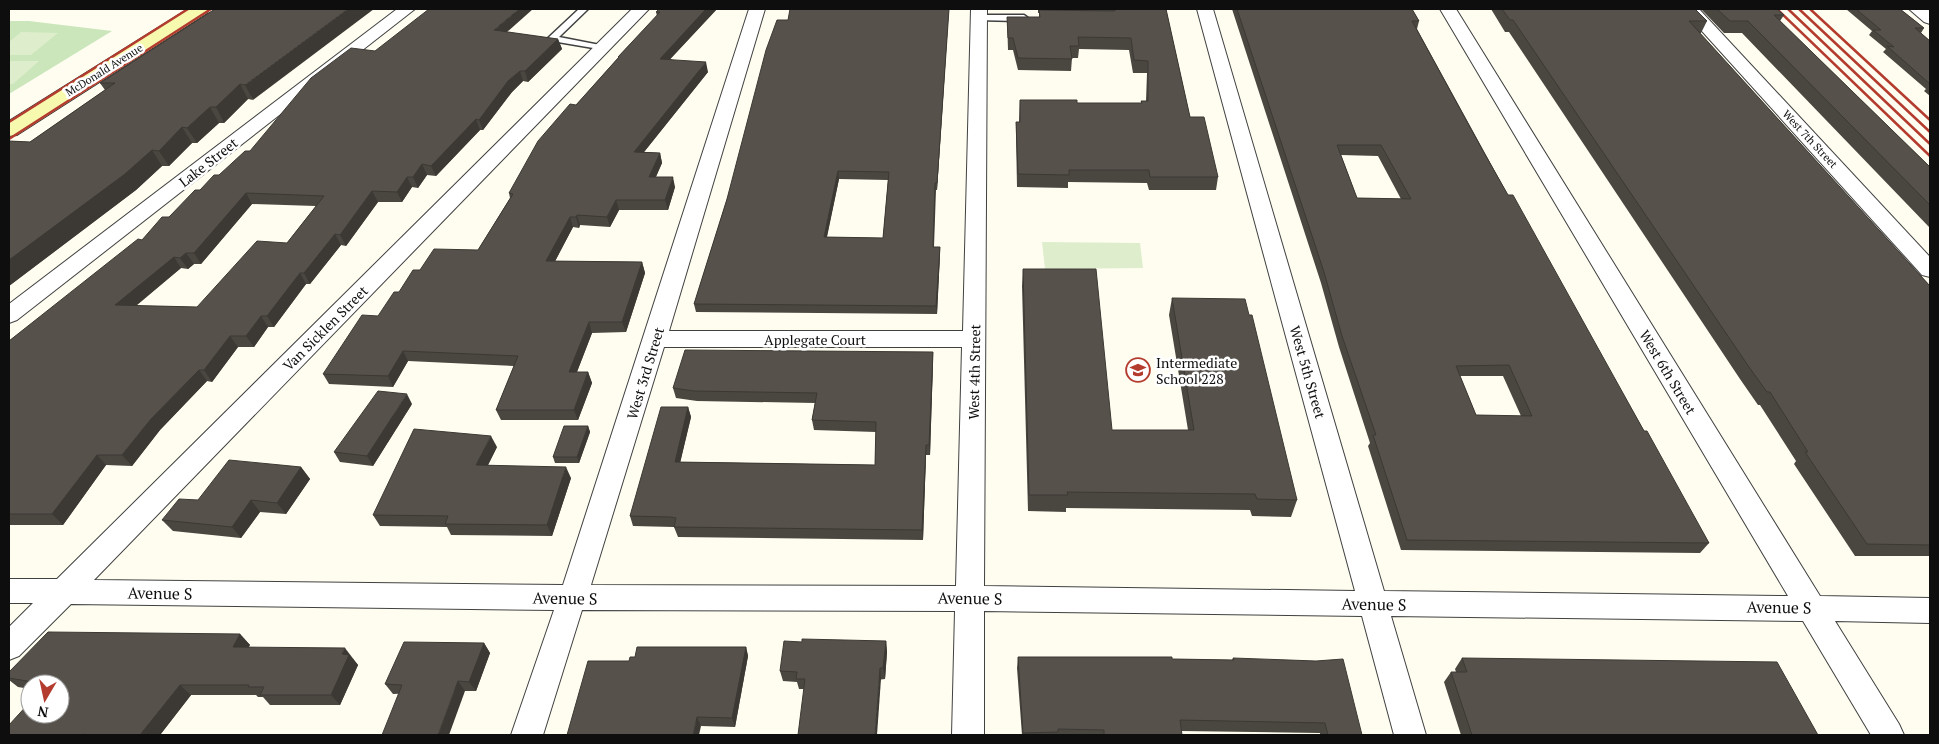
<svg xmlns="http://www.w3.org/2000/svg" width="1939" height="744" viewBox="0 0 1939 744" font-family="'PT Serif',serif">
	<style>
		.green { fill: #cbe6bb }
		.pitch { fill: #deeecc }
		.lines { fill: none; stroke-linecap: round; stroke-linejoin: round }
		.service-casing { stroke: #414141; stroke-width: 3 }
		.minor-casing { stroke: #414141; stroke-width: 2 }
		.secondary-casing { stroke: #303030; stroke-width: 2 }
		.service { fill: #fff; fill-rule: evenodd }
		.minor { fill: #fff; fill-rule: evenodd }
		.secondary { fill: #f7f9af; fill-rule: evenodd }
		.rail { stroke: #b43c2f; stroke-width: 2.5 }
		.wall { fill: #4a4640; fill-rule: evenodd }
		.shaded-wall { fill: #3c3934 }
		.building { fill: #56514b; stroke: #3c3934; fill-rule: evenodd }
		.labels { text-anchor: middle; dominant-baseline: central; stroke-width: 5; stroke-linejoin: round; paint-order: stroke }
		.far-street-label { font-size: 11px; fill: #0e0e0e; stroke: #fff }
		.street-label { font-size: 14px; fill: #0e0e0e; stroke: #fff }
		.poi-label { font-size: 14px; fill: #0e0e0e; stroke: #fff; text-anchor: start }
		.near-street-label { font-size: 16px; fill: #0e0e0e; stroke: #fff }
	</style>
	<rect width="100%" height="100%" fill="#fefdf0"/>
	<polygon class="green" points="9,21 29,21 112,31 9,94"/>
	<g class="pitch">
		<polygon points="21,32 58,33 31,55 9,55 9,42"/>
		<polygon points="9,61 39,61 13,84 9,84"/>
		<polygon points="1042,242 1140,243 1143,268 1045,269"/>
	</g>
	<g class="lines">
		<g class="service-casing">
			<g id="service">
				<polygon points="579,9 588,9 559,37 605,46 605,50 552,41 548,38"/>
				<polygon points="979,15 1024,15 1028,18 1024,21 976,20 975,18"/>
			</g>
		</g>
		<g class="minor-casing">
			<g id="minor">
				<polygon points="397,9 415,9 17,320 9,323 9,304"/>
				<path d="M632,9h17l-555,571 469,5 186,-576h16l-96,322h294l8,-322h16l-3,577 371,5 -158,-582h16l171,582 404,5 -348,-587h16l364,587 110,2v25l-95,-2 64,103 5,11h-33l-68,-114 -412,-5 35,119h-32l-32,-119 -378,-5v124h-32l3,-124 -373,-1 -39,125h-32l43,-125 -483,-6 -52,52 -10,4v-33l24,-24h-24v-24h48zM664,347h298l-6,239 -365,-1z"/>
				<polygon points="1682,9 1699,9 1930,257 1930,277 1922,275"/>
				<polygon points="1909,9 1927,9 1930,11 1930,24 1924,22"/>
			</g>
		</g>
		<g class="secondary-casing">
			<polygon id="secondary" points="188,9 209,9 207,13 17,135 9,136 9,121"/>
		</g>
		<use href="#service" class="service"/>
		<use href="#minor" class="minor"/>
		<use href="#secondary" class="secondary"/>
		<g class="rail">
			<polyline points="1777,9 1930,156"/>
			<polyline points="1788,9 1930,144"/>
			<polyline points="1799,9 1930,132"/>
			<polyline points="1810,9 1930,120"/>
			<polyline points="9,122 188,9"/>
			<polyline points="9,139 211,9"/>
		</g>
	</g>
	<g class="wall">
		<polygon points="215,9 253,100 248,99 224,123 219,123 197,143 192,143 169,166 162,166 136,190 9,286 9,141 30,142 105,90 100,83"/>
		<polygon points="717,9 670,59 708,72 644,152 660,153 662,163 656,177 675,187 668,210 619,210 610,227 580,225 579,228 573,227 555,261 642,262 645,273 626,332 592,333 577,372 588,372 592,383 578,420 501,420 496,410 514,366 408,361 393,387 329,384 323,374 378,316 420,270 478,250 510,198 509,193 576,105 618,58 618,57 657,16 656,12"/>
		<path d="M949,9l-12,181h-1l-2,57h6v7l-3,60 -241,-2 -2,-8 33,-105 61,-179zM839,179l49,1 -5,58 -56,-1z"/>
		<polygon points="1038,9 1166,9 1190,117 1218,177 1216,190 1149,190 1147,183 1068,182 1068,188 1017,187 1016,135 1016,122 1019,122 1020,100 1077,103 1141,103 1141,101 1146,101 1147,73 1133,73 1129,50 1079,49 1078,58 1072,58 1071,71 1018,70 1013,50 1008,50 1007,17 1039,17 1039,13 1038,13"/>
		<path d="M1232,9h180l7,12 -2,8 91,166 201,348 -9,10 -299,-3 -33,-104 2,-3 -31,-96 -18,-64zM1341,155l37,1 23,43 -44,-1zM1460,376h43l18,40 -45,-1z"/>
		<polygon points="1491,9 1695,9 1707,21 1701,33 1699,33 1930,286 1930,556 1855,556 1794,464 1796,461 1760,405 1758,405 1740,379 1509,32 1505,32"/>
		<polygon points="1701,9 1777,9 1784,15 1780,21 1930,167 1930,228 1742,33 1724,33"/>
		<polygon points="1846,9 1900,9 1924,28 1921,33 1930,41 1930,96 1924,91 1926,89 1883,52 1886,49 1869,35 1872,31"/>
		<path d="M507,32l51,7 4,10 -34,33 -5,-1 -11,11 -29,38h-3l-44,46 -9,-1 -9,13 -6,-1 -10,15h-24l-32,44 -5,-1 -31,39h-4l-32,43h-6l-14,20h-16l-26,35 -5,-1 -47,49 -28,36 -26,-1 -43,60h-54v-184l133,-101 58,-50 50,-39 125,-100zM252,204l64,2 -29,37 -90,64 -61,-1 45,-38 7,1 6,-5h7z"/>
		<polygon points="1023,269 1112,430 1188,430 1169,315 1172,298 1297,500 1291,517 1252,516 1250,510 1066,508 1066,512 1028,511 1022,286"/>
		<polygon points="933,352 933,362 930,455 926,455 923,540 678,537 674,527 633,526 630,516 688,407 691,417 680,462 875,465 876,432 814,430 812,420 815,403 697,401 676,398 673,388"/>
		<polygon points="412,404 373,466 340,462 334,452"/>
		<polygon points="588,426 590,432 579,463 555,463 553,457"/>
		<polygon points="497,447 488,465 571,478 552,536 451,535 447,527 380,526 373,515"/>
		<polygon points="301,467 310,479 286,514 260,512 241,538 173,531 162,520 198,500"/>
		<polygon points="240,634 250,645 248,647 354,659 353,659 358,665 340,705 270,705 263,697 258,697 256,695 191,695 160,735 9,735 60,684 30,684 30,689 18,687 9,680 9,672"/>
		<polygon points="886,641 887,652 885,679 803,689 799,689 797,682 783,681 780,671 802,642"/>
		<polygon points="484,643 490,653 476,691 465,691 393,694 385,684"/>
		<polygon points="746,647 748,656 735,727 701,726 629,661 635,657"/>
		<polygon points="1018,657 1232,660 1233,658 1362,735 1320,735 1320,733 1181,731 1182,735 1022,735 1017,668"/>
		<polygon points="1462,658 1818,735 1461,735 1444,682 1451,672 1456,672 1455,669"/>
	</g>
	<g class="shaded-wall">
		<polygon points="348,9 374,9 253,100 245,85"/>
		<polygon points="519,9 533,9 498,40 494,30"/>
		<polygon points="706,9 717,9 662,68 660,59"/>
		<polygon points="949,9 937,190 937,183"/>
		<polygon points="558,39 562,49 528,82 525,71"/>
		<polygon points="706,62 708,72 636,162 634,152"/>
		<polygon points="520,71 523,81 512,92 483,130 479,120 508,81"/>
		<polygon points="240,84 248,99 224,123 216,107"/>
		<polygon points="210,107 219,123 197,143 187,128"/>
		<polygon points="476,119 480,130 436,176 431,166"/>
		<polygon points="182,127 192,143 169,166 159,151"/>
		<polygon points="152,150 162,166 136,190 9,286 9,260"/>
		<polygon points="660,153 662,163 651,187 649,177"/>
		<polygon points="422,164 427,175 418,188 413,177"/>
		<polygon points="838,171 839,179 825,245 824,237"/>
		<polygon points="407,177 412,187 402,202 397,192"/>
		<polygon points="673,177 675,187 668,210 665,200"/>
		<polygon points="372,191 378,202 346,246 340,235"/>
		<polygon points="246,193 252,204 201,264 194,253"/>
		<polygon points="616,200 619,210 610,227 607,217"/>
		<polygon points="577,215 580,225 579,228 576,217"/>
		<polygon points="570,217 573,227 550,271 546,261"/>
		<polygon points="335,234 341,245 310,284 304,273"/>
		<polygon points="940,247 940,254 937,314 936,306"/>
		<polygon points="186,253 194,264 188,269 180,258"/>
		<polygon points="174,257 181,268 123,316 115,305"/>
		<polygon points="642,262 645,273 626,332 622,322"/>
		<polygon points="300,273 306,284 274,327 267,316"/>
		<polygon points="261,316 268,327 254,347 246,336"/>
		<polygon points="589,322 592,333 573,382 569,372"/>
		<polygon points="230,336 238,347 212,382 204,370"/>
		<polygon points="403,351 408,361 393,387 388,376"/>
		<polygon points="933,352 933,362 930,455 929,445"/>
		<polygon points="199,370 207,381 160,430 132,466 122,455 151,419"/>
		<polygon points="588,372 592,383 578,420 574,410"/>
		<polygon points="407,394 412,404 373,466 367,456"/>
		<polygon points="688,407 691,417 678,472 675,462"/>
		<polygon points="588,426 590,432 579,463 577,457"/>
		<polygon points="491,436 497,447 482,477 476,465"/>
		<polygon points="926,445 926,455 923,540 922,530"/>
		<polygon points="97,455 106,465 63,525 52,514"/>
		<polygon points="301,467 310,479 286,514 277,503"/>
		<polygon points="566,467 571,478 552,536 547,525"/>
		<polygon points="251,500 260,512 241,538 232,527"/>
		<polygon points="240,634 250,645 243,658 233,647"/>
		<polygon points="886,641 887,652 885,679 883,668"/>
		<polygon points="484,643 490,653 476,691 469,682"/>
		<polygon points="746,647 748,656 735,727 732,718"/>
		<polygon points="345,648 358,665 340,705 331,695 342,654"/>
		<polygon points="880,668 881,679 877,735 875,735"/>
		<polygon points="458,681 465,691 449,735 438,735"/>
		<polygon points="180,685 191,695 160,735 140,735"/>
		<polygon points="697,717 701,726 699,735 693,735"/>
	</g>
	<g class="building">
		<polygon points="215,9 348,9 245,85 240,84 216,107 210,107 187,128 182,127 159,151 152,150 125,174 9,260 9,141 30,142 115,83 100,83"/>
		<path d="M429,9h90l-25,21 64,9 -33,32h-5l-12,10 -29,39 -3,-1 -45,47 -9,-2 -9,13h-6l-10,15 -25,-1 -32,44 -5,-1 -31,39h-4l-33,43h-6l-15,20h-16l-26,34h-5l-48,49 -29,36h-25l-45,59h-43v-173l129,-102 4,1 20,-23h7l26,-27h5l14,-15h5l26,-24h5l61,-73 40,-30 24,3zM246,193l78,3 -37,47 -30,-2 -60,66 -82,-2 59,-48 6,1 6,-5h8z"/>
		<polygon points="659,9 706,9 660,59 706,62 634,152 660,153 649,177 673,177 665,200 616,200 607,217 577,215 576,217 570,217 546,261 642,262 622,322 589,322 569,372 588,372 574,410 496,410 518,356 403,351 388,376 323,374 362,315 378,316 394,292 399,292 413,270 420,270 434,249 478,250 513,194 509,193 538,141 570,104 576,105 619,57 618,57 660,12 656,12"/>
		<path d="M790,9h159l-12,174h-2l-2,64h7l-4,59 -242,-2 33,-105 39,-149 11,-30h11zM838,171l51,1 -6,66 -59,-1z"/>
		<polygon points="1117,9 1166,9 1190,117 1204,117 1218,177 1150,177 1149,170 1069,170 1069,175 1018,174 1016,122 1020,122 1020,100 1077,100 1077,103 1142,103 1141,101 1148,101 1148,61 1134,60 1131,38 1078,37 1079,46 1070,46 1072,59 1018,58 1013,38 1008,38 1007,17 1040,17 1039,10 1114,11"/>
		<path d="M1237,9h175l7,12h-7l71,130 25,44h5l131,236h3l62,112 -302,-3 -34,-105h3l-34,-99 -18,-64zM1337,145h44l30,54 -54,-1zM1509,365l23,51 -56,-1 -20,-49z"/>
		<polygon points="1502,9 1695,9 1707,21 1689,21 1930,286 1930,545 1867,544 1805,452 1808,452 1770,392 1767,392 1749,367 1513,20 1510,20"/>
		<polygon points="1717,9 1777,9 1784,15 1774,15 1930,167 1930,205 1748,21 1730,21"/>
		<polygon points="1856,9 1900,9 1924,28 1915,28 1930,41 1930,84 1887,46 1894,47 1873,30 1881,30"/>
		<polygon points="1023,269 1096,269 1112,430 1194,430 1172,298 1245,299 1249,315 1252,315 1297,500 1257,499 1255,494 1067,492 1068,495 1029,495"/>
		<polygon points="685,350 933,352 929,445 926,445 922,530 674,527 676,518 671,517 630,516 661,407 688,407 675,462 875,465 876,422 812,420 817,393 694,391 673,388"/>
		<polygon points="378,391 407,394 367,456 334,452"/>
		<polygon points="564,426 588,426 577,457 553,457"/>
		<polygon points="414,429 491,436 476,465 566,467 547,525 445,524 448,516 373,515"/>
		<polygon points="229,460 301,467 277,503 251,500 232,527 162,520 179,499 198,500"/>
		<polygon points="48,632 240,634 233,647 345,648 342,654 349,655 331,695 260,695 264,687 248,687 249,685 180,685 140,735 88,735 84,734 84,735 9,735 9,725 30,702 30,714 60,714 60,684 45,684 9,678 9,672"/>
		<polygon points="802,639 886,641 883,668 880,668 875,735 798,735 805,679 796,679 797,672 780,671 784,641 802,642"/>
		<polygon points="404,642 484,643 469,682 458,681 438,735 382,735 402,685 385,684"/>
		<polygon points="637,647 746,647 732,718 697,717 693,735 567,735 588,661 629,661 630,657 635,657"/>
		<polygon points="1018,657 1172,657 1172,659 1234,660 1233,658 1316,661 1343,659 1362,735 1328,735 1325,723 1180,720 1182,735 1104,735 1104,730 1058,729 1058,732 1023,733"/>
		<polygon points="1462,658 1777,662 1818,735 1472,735 1451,672 1467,672"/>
	</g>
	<defs>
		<g id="school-ring" transform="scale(1.25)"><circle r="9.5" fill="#fff" stroke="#b43c2f" stroke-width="1.5"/><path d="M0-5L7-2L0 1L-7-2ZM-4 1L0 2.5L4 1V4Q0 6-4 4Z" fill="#b43c2f"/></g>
	</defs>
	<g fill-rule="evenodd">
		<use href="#school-ring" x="1138" y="370"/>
	</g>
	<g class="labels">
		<g class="far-street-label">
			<text transform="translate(104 70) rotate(-32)">McDonald Avenue</text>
			<text transform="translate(1810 139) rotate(47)">West 7th Street</text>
		</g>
		<g class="street-label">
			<text transform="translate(208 162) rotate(-38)">Lake Street</text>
			<text transform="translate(325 328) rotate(-45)">Van Sicklen Street</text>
			<text x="815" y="339">Applegate Court</text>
			<text transform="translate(974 372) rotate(-89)">West 4th Street</text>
			<text transform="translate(1308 372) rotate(74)">West 5th Street</text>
			<text transform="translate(1668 372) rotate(59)">West 6th Street</text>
			<text transform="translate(645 373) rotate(-73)">West 3rd Street</text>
		</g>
		<g class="poi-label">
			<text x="1156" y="362">Intermediate<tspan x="1156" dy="16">School 228</tspan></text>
		</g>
		<g class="near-street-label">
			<text transform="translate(160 593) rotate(1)">Avenue S</text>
			<text transform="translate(565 598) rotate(1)">Avenue S</text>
			<text transform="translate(970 598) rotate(1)">Avenue S</text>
			<text transform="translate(1374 604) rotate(1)">Avenue S</text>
			<text transform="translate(1779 607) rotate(1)">Avenue S</text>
		</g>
	</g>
	<rect width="1939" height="744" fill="none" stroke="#0e0e0e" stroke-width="20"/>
	<g transform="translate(45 699) rotate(189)"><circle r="24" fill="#ffffff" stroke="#9f9f9f"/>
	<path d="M0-4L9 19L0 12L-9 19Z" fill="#b43c2f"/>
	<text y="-8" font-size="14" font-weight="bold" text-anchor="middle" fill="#0e0e0e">N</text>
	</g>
</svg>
